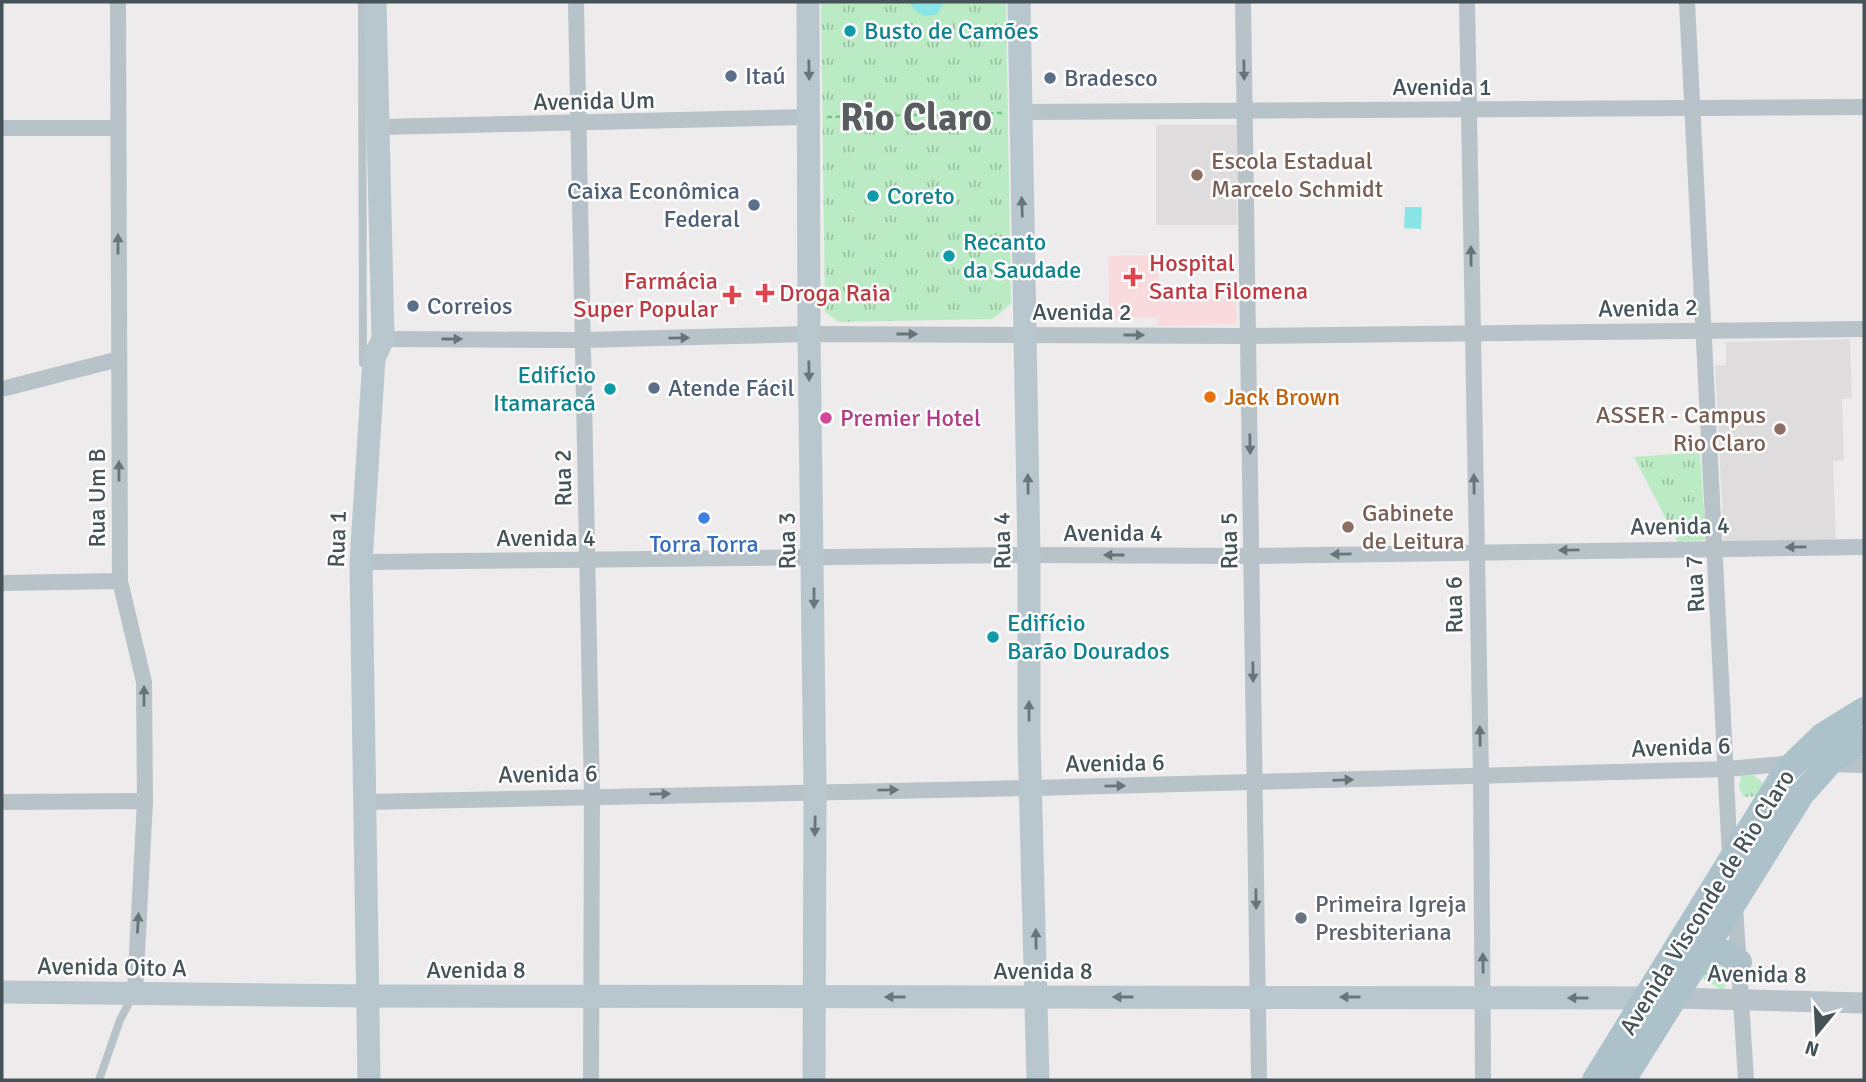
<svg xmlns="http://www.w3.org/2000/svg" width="1866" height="1082" viewBox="0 0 1866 1082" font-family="Signika,sans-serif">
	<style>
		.education { fill: #dfdcdd }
		.medical { fill: #f9dbde }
		.grass { fill: url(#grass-tufts) }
		.water { fill: #8ae5e6 }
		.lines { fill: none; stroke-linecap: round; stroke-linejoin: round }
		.path { stroke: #75c78e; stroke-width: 2.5; stroke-dasharray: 5 3.5; stroke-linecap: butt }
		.service { stroke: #b7c3c8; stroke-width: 8 }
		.minor { stroke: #b7c3c8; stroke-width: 16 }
		.tertiary { stroke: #b7c3c8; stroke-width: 21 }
		.secondary { stroke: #b8c6cd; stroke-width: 23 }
		.primary { stroke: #acc1ca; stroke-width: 26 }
		.oneway { fill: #68767b }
		.oneway2 { fill: #67757a }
		.culture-dot { fill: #0f9aa8; stroke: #fff; stroke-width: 2.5 }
		.service-dot { fill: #5c6f8a; stroke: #fff; stroke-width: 2.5 }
		.education-dot { fill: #8d6e63; stroke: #fff; stroke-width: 2.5 }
		.health-dot { fill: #e0444e; stroke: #fff; stroke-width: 2.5 }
		.food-dot { fill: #e8710a; stroke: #fff; stroke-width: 2.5 }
		.hotel-dot { fill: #d1479c; stroke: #fff; stroke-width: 2.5 }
		.shop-dot { fill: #3f7fe0; stroke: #fff; stroke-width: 2.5 }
		.worship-dot { fill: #6b7280; stroke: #fff; stroke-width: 2.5 }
		.labels { text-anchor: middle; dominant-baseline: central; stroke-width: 5; stroke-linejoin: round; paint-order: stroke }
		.culture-label { font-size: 24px; fill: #0d838f; stroke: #fff; text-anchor: start }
		.service-label { font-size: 24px; fill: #4e5e75; stroke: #fff; text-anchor: start }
		.street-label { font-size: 24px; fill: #455358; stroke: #fff }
		.education-label { font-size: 24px; fill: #785e54; stroke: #fff; text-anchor: start }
		.health-label { font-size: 24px; fill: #be3a42; stroke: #fff; text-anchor: start }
		.food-label { font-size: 24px; fill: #c56008; stroke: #fff; text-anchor: start }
		.hotel-label { font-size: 24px; fill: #b23c85; stroke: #fff; text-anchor: start }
		.shop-label { font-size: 24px; fill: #366cbe; stroke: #fff }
		.worship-label { font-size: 24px; fill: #5b616d; stroke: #fff; text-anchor: start }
		.town-label { font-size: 38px; font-weight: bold; fill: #595d60; stroke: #fff }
	</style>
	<defs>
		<pattern id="grass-tufts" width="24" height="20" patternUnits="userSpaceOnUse" patternTransform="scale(1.75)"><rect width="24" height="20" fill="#bbebc4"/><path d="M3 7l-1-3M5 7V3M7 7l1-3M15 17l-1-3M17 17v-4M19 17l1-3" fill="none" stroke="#9ac1a2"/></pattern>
	</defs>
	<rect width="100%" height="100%" fill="#eeebec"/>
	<g class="education">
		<rect x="1156" y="125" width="81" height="100"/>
		<polygon points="1850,339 1852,398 1842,399 1844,460 1833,461 1836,541 1724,543 1715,365 1726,365 1726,342"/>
	</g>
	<polygon class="medical" points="1158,255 1159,299 1236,298 1237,324 1158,326 1158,317 1109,318 1108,256"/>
	<g class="grass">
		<polygon points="821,2 1006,2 1011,304 993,319 839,322 825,312"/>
		<polygon points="1700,452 1706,540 1678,542 1634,457"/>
		<polygon points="1753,775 1763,783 1758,796 1744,797 1739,788 1741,776"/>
		<polygon points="1725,959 1735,973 1722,990 1702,978 1708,961"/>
	</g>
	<g class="water">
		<path d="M910,2h35l-8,12c-12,5 -22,0 -27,-12z"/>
		<polygon points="1405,207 1422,207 1421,229 1404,228"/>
	</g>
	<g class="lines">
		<polyline class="path" points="827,117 1002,113"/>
		<g class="service">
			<polyline points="362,2 363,363"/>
			<polyline points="99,1080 120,1020 133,995"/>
		</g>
		<g class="minor">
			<polyline points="118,2 120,581 144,682 145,801 135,991"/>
			<polyline points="576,2 592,796 591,1080"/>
			<polyline points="1243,2 1259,1080"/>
			<polyline points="1467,2 1481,775 1483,1080"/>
			<polyline points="1687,2 1730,858"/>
			<polyline points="1020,112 1864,107"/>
			<polyline points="380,127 809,117"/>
			<polyline points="2,128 118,128"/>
			<polyline points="383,339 583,340 809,334 1249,336 1864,329"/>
			<polyline points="2,389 119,359"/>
			<polyline points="361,562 1029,555 1251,556 1864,547"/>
			<polyline points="2,583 120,581"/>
			<polyline points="1830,764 1864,765"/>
			<polyline points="2,802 145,801"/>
			<polyline points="366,802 1032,788 1727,769 1794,763"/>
			<polyline points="1735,905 1746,1080"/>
		</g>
		<polyline class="tertiary" points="1672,998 1864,1003"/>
		<g class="secondary">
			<polyline points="808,2 809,334 815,791 814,1080"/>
			<polyline points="1019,2 1029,555 1029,738 1038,1080"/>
			<polyline points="2,992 368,996 1661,998"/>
			<polyline points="369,1080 361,562 374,358 383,339 375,2"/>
		</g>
		<g class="primary">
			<polyline points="1703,949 1727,953 1739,962"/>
			<polyline points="1595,1080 1786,771 1822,736 1864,710"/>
			<polyline points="1623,1080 1801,795 1832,760 1864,740"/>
		</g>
	</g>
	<defs><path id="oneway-solid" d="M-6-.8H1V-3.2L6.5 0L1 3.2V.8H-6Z" transform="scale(1.75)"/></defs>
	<g class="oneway">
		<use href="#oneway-solid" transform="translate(809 70) rotate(89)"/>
		<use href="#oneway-solid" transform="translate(1022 207) rotate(-92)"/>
		<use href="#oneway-solid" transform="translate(809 371) rotate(89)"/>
		<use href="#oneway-solid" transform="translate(1028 484) rotate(-91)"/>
		<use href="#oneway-solid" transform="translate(814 598) rotate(90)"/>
		<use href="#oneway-solid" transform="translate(1029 711) rotate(-90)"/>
		<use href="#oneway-solid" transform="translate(815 826) rotate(91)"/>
		<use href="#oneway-solid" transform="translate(1036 939) rotate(-91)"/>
		<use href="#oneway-solid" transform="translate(895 997) rotate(-180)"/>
		<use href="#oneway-solid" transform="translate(1123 997) rotate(-180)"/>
		<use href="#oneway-solid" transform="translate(1350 997) rotate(-180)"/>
		<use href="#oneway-solid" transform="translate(1578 998) rotate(-180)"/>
	</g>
	<g class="oneway2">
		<use href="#oneway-solid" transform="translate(1244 70) rotate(89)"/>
		<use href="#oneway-solid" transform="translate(118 244) rotate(-90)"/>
		<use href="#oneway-solid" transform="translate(1471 256) rotate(-91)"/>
		<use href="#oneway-solid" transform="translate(907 334)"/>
		<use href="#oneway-solid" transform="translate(1134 335)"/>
		<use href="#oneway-solid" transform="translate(679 338) rotate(-1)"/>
		<use href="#oneway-solid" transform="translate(452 339)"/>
		<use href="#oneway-solid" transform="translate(1250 444) rotate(89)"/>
		<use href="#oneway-solid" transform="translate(119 471) rotate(-90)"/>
		<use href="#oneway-solid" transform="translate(1474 484) rotate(-91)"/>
		<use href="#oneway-solid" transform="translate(1796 547) rotate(179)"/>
		<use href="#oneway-solid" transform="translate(1569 550) rotate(179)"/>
		<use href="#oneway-solid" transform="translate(1341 554) rotate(179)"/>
		<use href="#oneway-solid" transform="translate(1114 555) rotate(-180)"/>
		<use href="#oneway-solid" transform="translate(1253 672) rotate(89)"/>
		<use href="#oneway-solid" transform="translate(144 696) rotate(-90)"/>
		<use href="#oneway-solid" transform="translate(1480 736) rotate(-91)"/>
		<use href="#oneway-solid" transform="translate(1343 780) rotate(-2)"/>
		<use href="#oneway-solid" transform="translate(1115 786) rotate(-1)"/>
		<use href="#oneway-solid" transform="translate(888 790) rotate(-1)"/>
		<use href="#oneway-solid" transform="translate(660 794) rotate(-1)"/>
		<use href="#oneway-solid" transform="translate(1256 899) rotate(89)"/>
		<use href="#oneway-solid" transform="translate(138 923) rotate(-87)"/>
		<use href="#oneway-solid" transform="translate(1483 963) rotate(-91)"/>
	</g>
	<g class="culture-dot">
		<circle cx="850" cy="31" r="7"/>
		<circle cx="873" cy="196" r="7"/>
		<circle cx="949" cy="256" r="7"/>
		<circle cx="610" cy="389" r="7"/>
		<circle cx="993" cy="637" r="7"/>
	</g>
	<g class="service-dot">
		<circle cx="731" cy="76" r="7"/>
		<circle cx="1050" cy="78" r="7"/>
		<circle cx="754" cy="205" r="7"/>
		<circle cx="413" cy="306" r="7"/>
		<circle cx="654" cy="388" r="7"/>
	</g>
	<g class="education-dot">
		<circle cx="1197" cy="175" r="7"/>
		<circle cx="1780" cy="429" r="7"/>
		<circle cx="1348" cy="527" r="7"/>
	</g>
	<g class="health-dot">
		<path d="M1129.5 266.5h7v7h7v7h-7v7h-7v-7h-7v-7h7z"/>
		<path d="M761.5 282.5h7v7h7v7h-7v7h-7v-7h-7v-7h7z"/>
		<path d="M728.5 284.5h7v7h7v7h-7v7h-7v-7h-7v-7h7z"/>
	</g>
	<circle class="food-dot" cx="1210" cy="397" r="7"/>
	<circle class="hotel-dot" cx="826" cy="418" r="7"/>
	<circle class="shop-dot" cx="704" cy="518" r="7"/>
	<circle class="worship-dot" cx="1301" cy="918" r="7"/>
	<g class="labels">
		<g class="culture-label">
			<text x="864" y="31">Busto de Camões</text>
			<text x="887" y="196">Coreto</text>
			<text x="963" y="242">Recanto<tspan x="963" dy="28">da Saudade</tspan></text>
			<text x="596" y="375" text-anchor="end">Edifício<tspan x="596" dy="28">Itamaracá</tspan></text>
			<text x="1007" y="623">Edifício<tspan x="1007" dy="28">Barão Dourados</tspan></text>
		</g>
		<g class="service-label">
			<text x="745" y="76">Itaú</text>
			<text x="1064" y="78">Bradesco</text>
			<text x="740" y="191" text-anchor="end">Caixa Econômica<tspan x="740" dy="28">Federal</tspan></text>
			<text x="427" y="306">Correios</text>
			<text x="668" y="388">Atende Fácil</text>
		</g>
		<g class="street-label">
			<text x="1442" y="87">Avenida 1</text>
			<text transform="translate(594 101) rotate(-1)">Avenida Um</text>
			<text transform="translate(1648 308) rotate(-1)">Avenida 2</text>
			<text x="1082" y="312">Avenida 2</text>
			<text transform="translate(563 478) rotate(-91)">Rua 2</text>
			<text transform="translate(97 498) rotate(-90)">Rua Um B</text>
			<text transform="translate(1680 526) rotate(-1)">Avenida 4</text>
			<text x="1113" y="533">Avenida 4</text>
			<text x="546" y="538">Avenida 4</text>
			<text transform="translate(337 539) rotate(-88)">Rua 1</text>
			<text transform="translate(787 541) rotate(-91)">Rua 3</text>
			<text transform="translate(1002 541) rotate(-91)">Rua 4</text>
			<text transform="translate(1229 541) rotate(-91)">Rua 5</text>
			<text transform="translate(1695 584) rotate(-93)">Rua 7</text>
			<text transform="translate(1454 605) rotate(-91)">Rua 6</text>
			<text transform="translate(1681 747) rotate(-2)">Avenida 6</text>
			<text transform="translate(1115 763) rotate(-1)">Avenida 6</text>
			<text transform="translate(548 774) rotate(-1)">Avenida 6</text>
			<text transform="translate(1707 902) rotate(-58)">Avenida Visconde de Rio Claro</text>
			<text transform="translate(112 967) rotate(1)">Avenida Oito A</text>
			<text x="476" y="970">Avenida 8</text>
			<text x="1043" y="971">Avenida 8</text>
			<text transform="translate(1757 974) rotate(1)">Avenida 8</text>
		</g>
		<g class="education-label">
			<text x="1211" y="161">Escola Estadual<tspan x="1211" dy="28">Marcelo Schmidt</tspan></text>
			<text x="1766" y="415" text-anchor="end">ASSER - Campus<tspan x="1766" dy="28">Rio Claro</tspan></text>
			<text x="1362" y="513">Gabinete<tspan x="1362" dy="28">de Leitura</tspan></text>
		</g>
		<g class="health-label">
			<text x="1149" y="263">Hospital<tspan x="1149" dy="28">Santa Filomena</tspan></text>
			<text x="718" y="281" text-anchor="end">Farmácia<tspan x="718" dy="28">Super Popular</tspan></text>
			<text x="779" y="293">Droga Raia</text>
		</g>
		<g class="food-label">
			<text x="1224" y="397">Jack Brown</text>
		</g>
		<g class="hotel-label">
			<text x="840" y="418">Premier Hotel</text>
		</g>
		<g class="shop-label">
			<text x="704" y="544">Torra Torra</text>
		</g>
		<g class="worship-label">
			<text x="1315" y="904">Primeira Igreja<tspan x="1315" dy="28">Presbiteriana</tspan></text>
		</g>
		<g class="town-label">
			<text x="916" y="117">Rio Claro</text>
		</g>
	</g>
	<rect width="1866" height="1082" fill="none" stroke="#455358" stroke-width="7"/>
	<g transform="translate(1817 1033) rotate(198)" stroke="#ffffff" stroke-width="5" paint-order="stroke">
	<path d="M0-5L12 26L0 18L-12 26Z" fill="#455358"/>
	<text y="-10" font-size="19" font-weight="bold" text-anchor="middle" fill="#455358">N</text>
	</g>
</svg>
